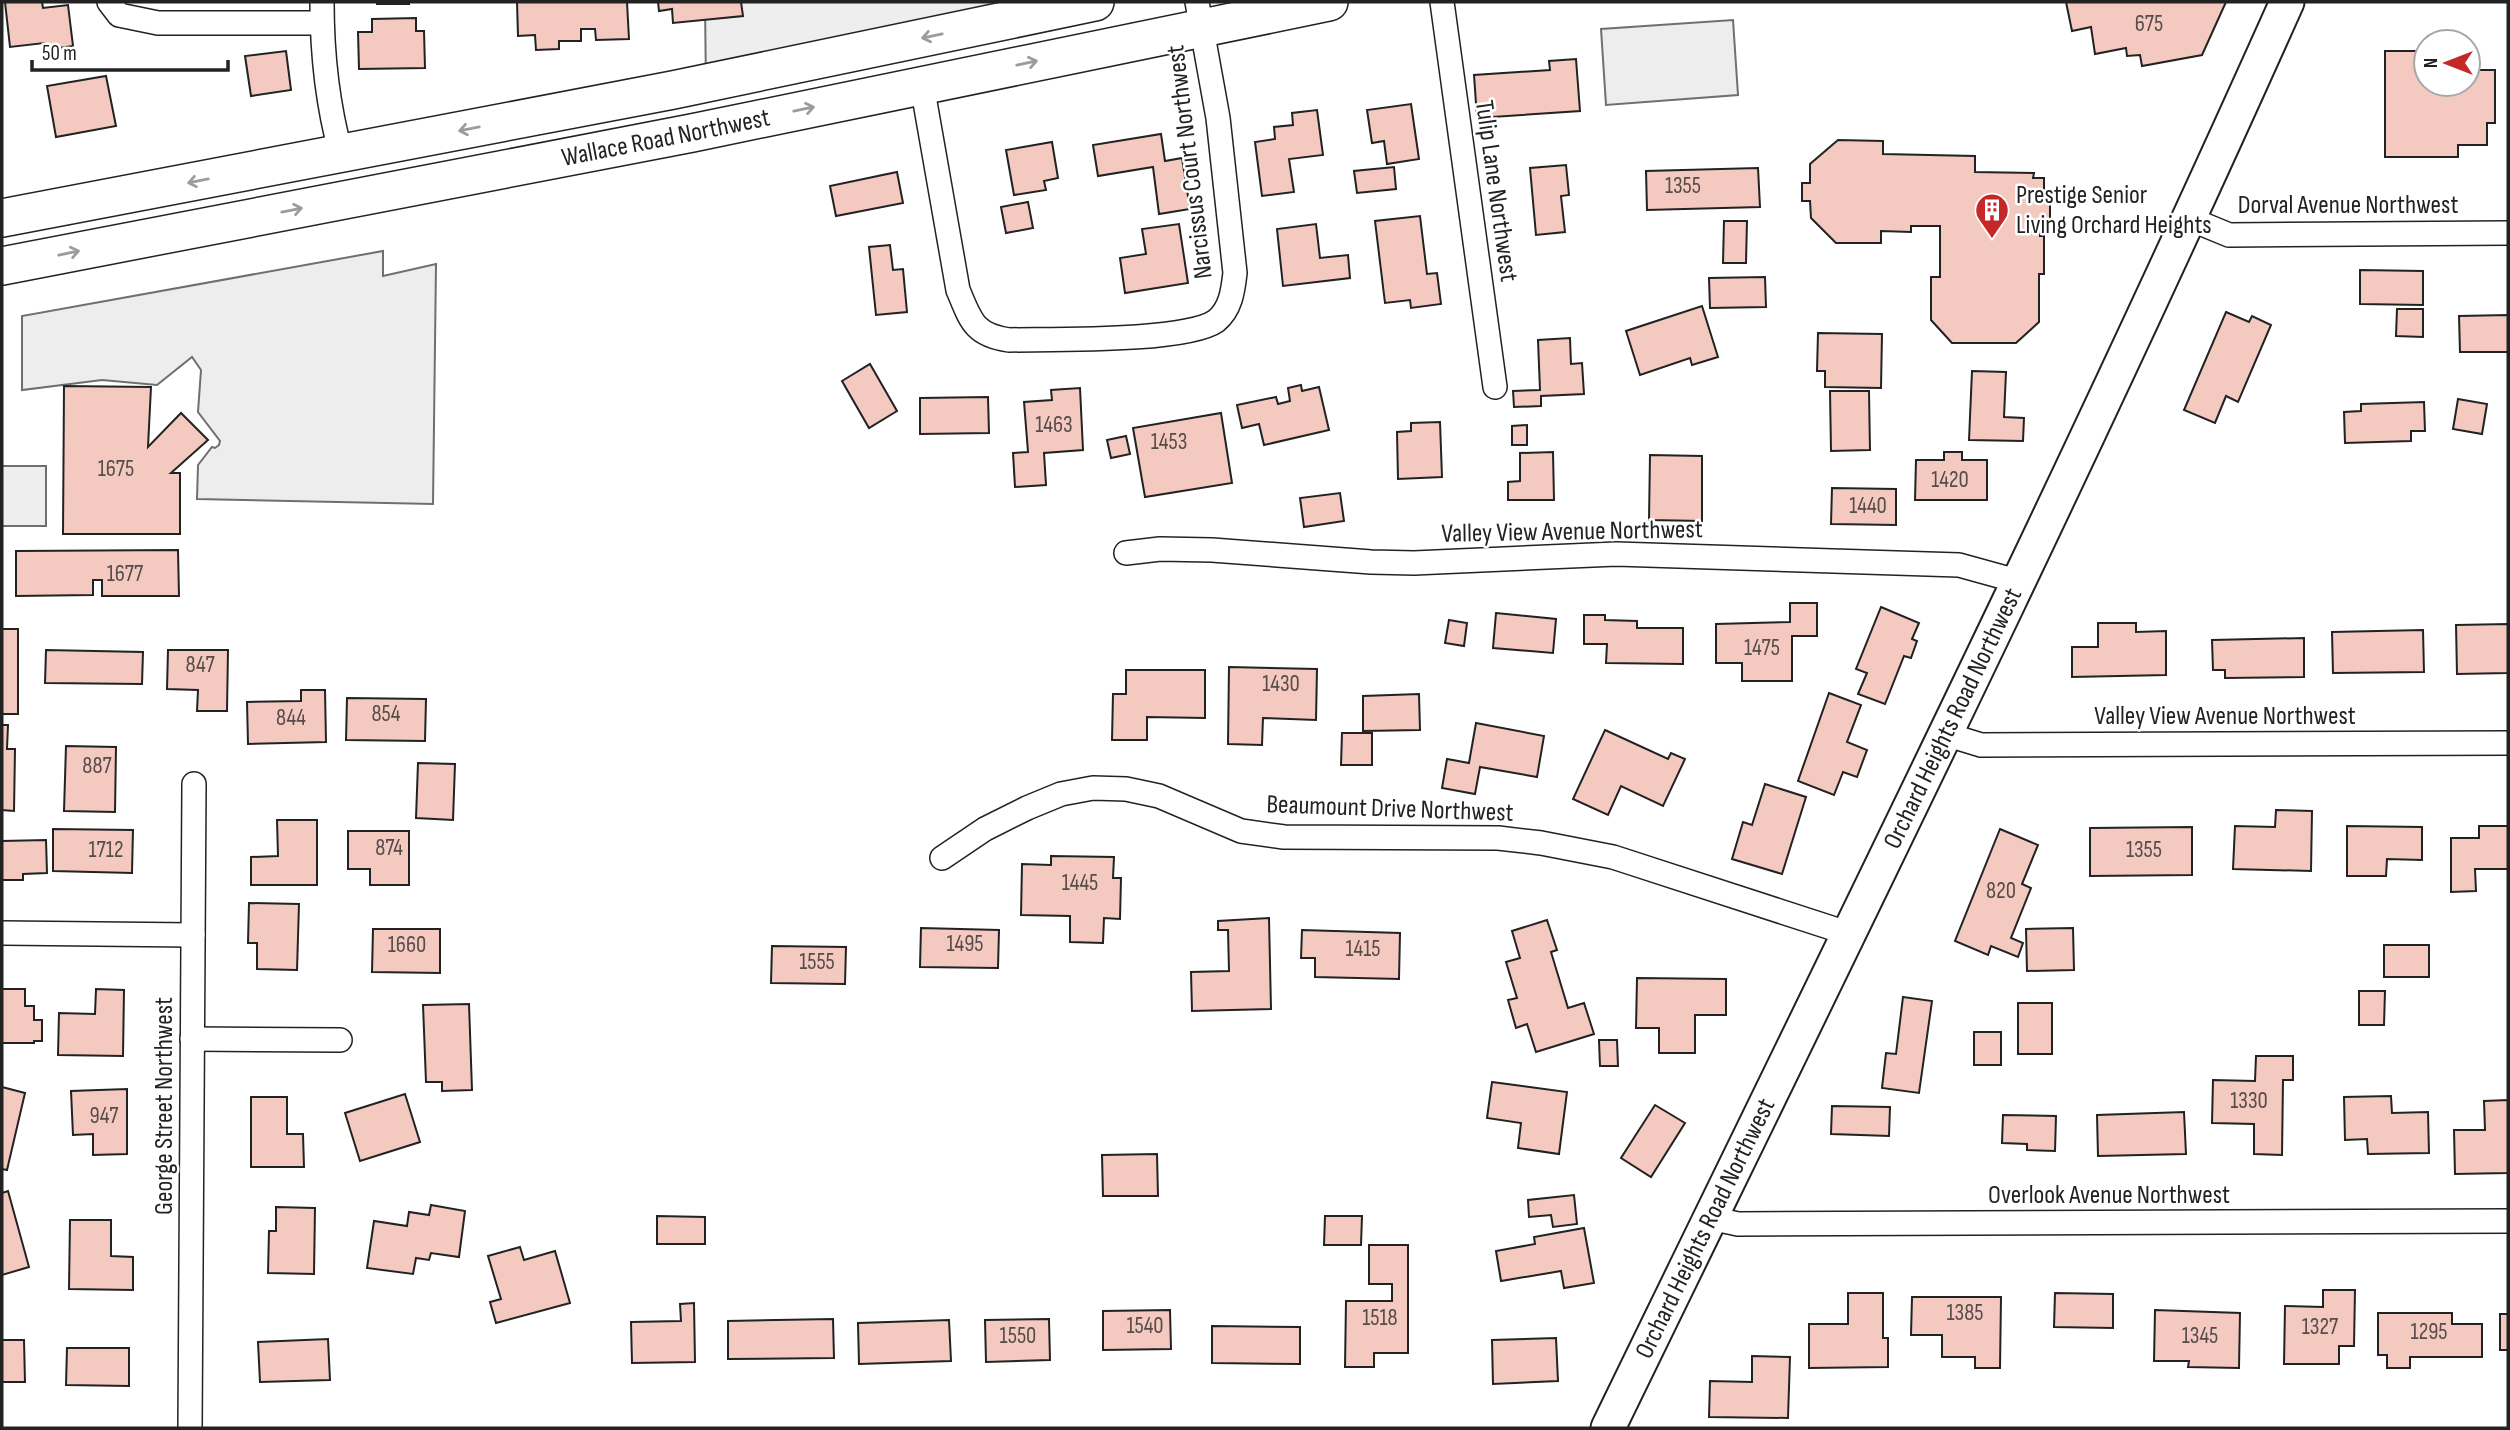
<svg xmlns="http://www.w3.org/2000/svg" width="2510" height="1430" viewBox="0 0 2510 1430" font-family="'Sofia Sans Condensed',sans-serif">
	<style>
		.green { fill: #eee; stroke: #6f6f6f; stroke-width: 2 }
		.parking { fill: #ededed; stroke: #6f6f6f; stroke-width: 2 }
		.building { fill: #f3c9c0; stroke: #222; stroke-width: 2 }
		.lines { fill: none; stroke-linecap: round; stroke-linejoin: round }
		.minor-casing { stroke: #222; stroke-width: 26 }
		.secondary-casing { stroke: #222; stroke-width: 37 }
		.primary-casing { stroke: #222; stroke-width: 40 }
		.minor { stroke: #fff; stroke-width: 23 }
		.secondary { stroke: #fff; stroke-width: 33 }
		.primary { stroke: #fff; stroke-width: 37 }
		.oneway { stroke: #9c9c9c }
		.labels { text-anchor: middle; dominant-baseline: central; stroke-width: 5; stroke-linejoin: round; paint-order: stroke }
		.number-label { font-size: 23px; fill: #564c4a }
		.street-label { font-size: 26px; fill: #222; stroke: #fff }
		.poi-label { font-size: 26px; fill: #222; stroke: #fff; text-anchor: start }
	</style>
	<rect width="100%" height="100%" fill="#fff"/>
	<g class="green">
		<polygon points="705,2 1099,2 706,92"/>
		<rect x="2" y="466" width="44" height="60"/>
	</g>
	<g class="parking">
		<polygon points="1733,20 1738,95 1606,105 1601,29"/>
		<polygon points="383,251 383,276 436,264 433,504 197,499 198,465 212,447 215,448 219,445 220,441 198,412 201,370 192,357 157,385 102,380 22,390 22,316"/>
	</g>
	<g class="building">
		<polygon points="5,2 42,2 43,8 68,5 73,46 45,50 44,43 10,47"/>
		<rect x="377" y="2" width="32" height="2"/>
		<polygon points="517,2 627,2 629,39 596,40 595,29 581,29 581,41 559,41 559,49 536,50 535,35 518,36"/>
		<polygon points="658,2 741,2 743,16 673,23 672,9 659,11"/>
		<polygon points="2066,2 2226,2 2202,55 2142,66 2140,55 2127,56 2126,48 2095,54 2091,27 2072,31"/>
		<polygon points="416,18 416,31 424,31 425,68 359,69 358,32 372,32 372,19"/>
		<polygon points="286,51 291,90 251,96 245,56"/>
		<polygon points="2385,51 2426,51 2426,84 2468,84 2468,70 2495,70 2495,123 2487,123 2487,145 2458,145 2458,157 2385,157"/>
		<polygon points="1576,59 1580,111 1477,118 1474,75 1550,70 1549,61"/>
		<polygon points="106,76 116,126 56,137 47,86"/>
		<polygon points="1411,104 1419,159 1387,164 1384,141 1372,143 1367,110"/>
		<polygon points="1317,110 1323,155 1289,159 1294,192 1262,196 1255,142 1275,139 1274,127 1293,125 1292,113"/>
		<polygon points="1161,134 1165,161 1182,158 1190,209 1159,214 1153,167 1098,176 1093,145"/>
		<polygon points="1838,140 1883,141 1883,154 1975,156 1975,172 2034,173 2033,178 2044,178 2044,192 2050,192 2050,225 2040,225 2040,236 2044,236 2044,274 2039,274 2039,322 2016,343 1952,343 1931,320 1931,277 1940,277 1940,226 1911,226 1911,232 1881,231 1881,243 1836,243 1811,218 1810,201 1802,201 1802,183 1810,183 1810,164"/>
		<polygon points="1052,142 1058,178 1044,181 1046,190 1014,195 1006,150"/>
		<polygon points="1566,165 1569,195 1561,196 1565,232 1536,235 1530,168"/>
		<polygon points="1394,167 1396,189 1357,193 1354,171"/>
		<polygon points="1758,168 1760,207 1647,210 1646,171"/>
		<polygon points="897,172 903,203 836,216 830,186"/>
		<polygon points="1028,202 1033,228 1006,233 1001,207"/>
		<polygon points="1420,216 1427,274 1437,273 1441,304 1411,308 1410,300 1385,303 1375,221"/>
		<polygon points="1724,221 1747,221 1746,263 1723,263"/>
		<polygon points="1179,224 1188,283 1125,293 1120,258 1146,254 1142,229"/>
		<polygon points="1316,224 1320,258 1348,255 1350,278 1283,286 1277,229"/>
		<polygon points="890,245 893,270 903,269 907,312 876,315 869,247"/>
		<polygon points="2360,270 2423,271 2423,305 2360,304"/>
		<polygon points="1765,277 1766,307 1710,308 1709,278"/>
		<polygon points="1702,306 1718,357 1692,365 1690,358 1640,375 1626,331"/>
		<polygon points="2397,309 2423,309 2423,337 2396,336"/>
		<polygon points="2226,312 2249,322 2252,316 2271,325 2238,402 2226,396 2215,423 2184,410"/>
		<polygon points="2508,315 2508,352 2460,352 2459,316"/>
		<polygon points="1818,333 1882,334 1881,388 1825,387 1825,371 1817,371"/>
		<polygon points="1570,338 1571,364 1582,363 1584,394 1541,396 1541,406 1514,407 1513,391 1540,390 1538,340"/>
		<polygon points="870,364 897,411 869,428 842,381"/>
		<polygon points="1972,371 2006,372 2004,417 2024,418 2023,441 1969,440"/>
		<polygon points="1301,385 1302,391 1319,387 1329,430 1264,445 1259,424 1242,428 1237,405 1276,397 1278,404 1290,401 1288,388"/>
		<polygon points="64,386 151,387 148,447 181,413 208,440 171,473 180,473 180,534 63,534"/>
		<polygon points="1080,388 1083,450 1044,453 1046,485 1015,487 1013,453 1028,452 1024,402 1052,400 1051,390"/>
		<polygon points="1830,391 1869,391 1870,450 1831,451"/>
		<polygon points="988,397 989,433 920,434 920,398"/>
		<polygon points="2458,399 2487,404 2482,434 2453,429"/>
		<polygon points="2424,402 2425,431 2411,431 2411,441 2345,443 2344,412 2361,411 2361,404"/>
		<polygon points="1221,413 1232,483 1145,497 1133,428"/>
		<polygon points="1440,422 1442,477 1398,479 1397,432 1411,431 1411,423"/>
		<polygon points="1527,425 1527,445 1512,445 1512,426"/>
		<polygon points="1126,436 1130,454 1111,458 1107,440"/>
		<polygon points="1553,452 1554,500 1508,500 1508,482 1520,481 1520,453"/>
		<polygon points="1944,452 1962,452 1962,460 1987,460 1987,500 1915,500 1916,460 1944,460"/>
		<polygon points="1650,455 1702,456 1702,521 1649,520"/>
		<polygon points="1832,488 1896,489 1896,525 1831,524"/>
		<polygon points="1340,493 1344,521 1304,527 1300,498"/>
		<polygon points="178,550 179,596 102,596 102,580 93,580 93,595 16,596 16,551"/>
		<polygon points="1790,603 1817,603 1817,636 1792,636 1792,681 1742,681 1742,663 1716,663 1716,624 1790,622"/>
		<polygon points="1881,607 1919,623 1912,639 1917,641 1911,658 1904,656 1885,704 1858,694 1867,673 1856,669"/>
		<polygon points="1496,613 1556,619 1553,653 1493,648"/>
		<polygon points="1584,615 1605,615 1605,620 1637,621 1637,628 1683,628 1683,664 1606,663 1607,644 1584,644"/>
		<polygon points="1449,620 1467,623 1464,646 1445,643"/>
		<polygon points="2098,623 2136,623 2136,632 2166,631 2166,675 2072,677 2072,647 2098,647"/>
		<polygon points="2508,624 2508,673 2457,674 2456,625"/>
		<rect x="2" y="629" width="16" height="85"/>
		<polygon points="2423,630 2424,672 2333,673 2332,632"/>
		<polygon points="2304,638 2304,677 2225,678 2225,670 2213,670 2212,640"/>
		<polygon points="46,650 143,652 142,684 45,683"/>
		<polygon points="168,650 228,650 227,711 197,711 198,690 167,689"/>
		<polygon points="1229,667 1317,669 1316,720 1263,718 1262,745 1228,744"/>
		<polygon points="1126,670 1205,670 1205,718 1147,717 1147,740 1112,740 1113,694 1126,694"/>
		<polygon points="301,690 325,690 326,742 248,744 247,702 301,701"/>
		<polygon points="1829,693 1861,705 1847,742 1867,750 1857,777 1843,772 1834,795 1798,781"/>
		<polygon points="1419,694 1420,730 1363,731 1363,696"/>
		<polygon points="347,698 426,699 425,741 346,740"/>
		<polygon points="1476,723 1544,736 1537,777 1480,767 1475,794 1442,788 1447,759 1469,763"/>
		<polygon points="2,725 8,725 7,749 15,749 14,811 2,810"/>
		<polygon points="1605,730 1668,759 1671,753 1685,759 1663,806 1621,786 1608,815 1573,799"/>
		<polygon points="1342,733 1372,733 1372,765 1341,765"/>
		<polygon points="66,746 116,747 115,812 64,811"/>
		<polygon points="418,763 455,764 453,820 416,818"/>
		<polygon points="1765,784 1806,797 1782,874 1732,859 1743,822 1752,825"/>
		<polygon points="2276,810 2312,811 2311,871 2233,869 2235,826 2275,827"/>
		<polygon points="277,820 317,820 317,885 251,885 251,857 278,856"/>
		<polygon points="2347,826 2422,827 2422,860 2387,859 2386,876 2347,876"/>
		<polygon points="2479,826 2508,826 2508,869 2475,869 2476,891 2451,892 2451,838 2479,838"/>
		<polygon points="2192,827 2192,875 2090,876 2090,828"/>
		<polygon points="53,829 133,830 132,873 53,871"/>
		<polygon points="2000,829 2038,845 2022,884 2031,888 2011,938 2023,943 2018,957 1991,946 1988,955 1955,941"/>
		<polygon points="348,831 409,831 409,885 370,885 370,869 348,869"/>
		<polygon points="46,840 47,873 23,874 23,880 2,880 2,841"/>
		<polygon points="1051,856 1114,857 1113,878 1121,878 1120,919 1104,918 1103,943 1070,942 1070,916 1021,915 1022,864 1051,865"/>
		<polygon points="249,903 299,904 297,970 257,969 257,943 248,943"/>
		<polygon points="1269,918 1271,1009 1192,1011 1191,972 1229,971 1228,930 1218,930 1218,921"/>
		<polygon points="1547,920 1557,950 1551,952 1568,1008 1584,1003 1594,1034 1536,1052 1527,1024 1516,1028 1508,1000 1517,998 1506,962 1520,958 1512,931"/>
		<polygon points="921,928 999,930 998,968 920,967"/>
		<polygon points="2073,928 2074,970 2027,971 2026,929"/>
		<polygon points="373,929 440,929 440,973 372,972"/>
		<polygon points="1302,930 1400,933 1399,979 1315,977 1315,958 1301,958"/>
		<rect x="2384" y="945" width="45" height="32"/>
		<polygon points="772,946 846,947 845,984 771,983"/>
		<polygon points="1637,978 1726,979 1726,1015 1695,1015 1695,1053 1659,1053 1659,1028 1636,1028"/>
		<polygon points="2,989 25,989 25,1006 34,1006 34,1020 42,1020 42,1041 34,1041 34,1043 2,1043 2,1055"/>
		<polygon points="96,989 124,990 123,1056 58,1055 59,1013 95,1014"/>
		<polygon points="2359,991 2385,991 2384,1025 2359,1025"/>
		<polygon points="1903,997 1932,1001 1919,1093 1882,1088 1886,1053 1896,1054"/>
		<rect x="2018" y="1003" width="34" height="51"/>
		<polygon points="469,1004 472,1090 442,1091 442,1082 426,1082 423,1005"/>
		<rect x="1974" y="1032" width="27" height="33"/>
		<polygon points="1599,1040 1617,1040 1618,1066 1600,1066"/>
		<polygon points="2256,1056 2293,1056 2293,1080 2283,1080 2282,1155 2254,1154 2254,1124 2212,1123 2213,1080 2255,1081"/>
		<polygon points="1492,1082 1567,1092 1559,1154 1518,1148 1521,1123 1487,1118"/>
		<polygon points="2,1087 25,1093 7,1170 2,1169"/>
		<polygon points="127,1089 127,1154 93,1155 93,1134 73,1135 71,1091"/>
		<polygon points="405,1094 420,1142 360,1161 345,1113"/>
		<polygon points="2391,1096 2392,1113 2428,1112 2429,1153 2368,1154 2367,1139 2345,1140 2344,1097"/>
		<polygon points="251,1097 287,1097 287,1134 303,1134 304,1167 251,1167"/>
		<polygon points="2508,1100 2508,1173 2455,1174 2454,1130 2485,1130 2484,1101"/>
		<polygon points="1655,1105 1685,1123 1651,1177 1621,1158"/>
		<polygon points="1832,1106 1890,1107 1889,1136 1831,1134"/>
		<polygon points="2184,1112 2186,1154 2098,1156 2097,1115"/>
		<polygon points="2003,1115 2056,1116 2055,1151 2027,1150 2027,1144 2002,1143"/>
		<polygon points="1157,1154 1158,1196 1103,1196 1102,1155"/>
		<polygon points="8,1191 29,1267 2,1275 2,1193"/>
		<polygon points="1574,1195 1577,1224 1553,1227 1551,1215 1529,1217 1528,1200"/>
		<polygon points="431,1205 465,1211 459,1257 431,1253 429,1260 416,1258 413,1274 367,1268 374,1221 407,1226 409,1212 429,1215"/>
		<polygon points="276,1207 315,1208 314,1274 268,1273 269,1231 276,1231"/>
		<polygon points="657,1216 705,1217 705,1244 657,1244"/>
		<polygon points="1325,1216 1362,1216 1361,1245 1324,1245"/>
		<polygon points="70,1220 111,1220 111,1256 133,1257 133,1290 69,1289"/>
		<polygon points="1584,1228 1594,1283 1564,1288 1561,1271 1501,1281 1496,1251 1535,1244 1534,1237"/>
		<polygon points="1369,1245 1408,1245 1408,1353 1374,1353 1374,1367 1345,1367 1346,1301 1392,1301 1392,1284 1369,1284"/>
		<polygon points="520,1247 524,1260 555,1251 570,1303 496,1323 490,1302 501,1299 488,1256"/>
		<polygon points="2323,1290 2355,1290 2354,1346 2339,1346 2339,1364 2284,1364 2285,1306 2323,1307"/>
		<polygon points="1848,1293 1883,1293 1883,1338 1888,1338 1888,1367 1809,1368 1809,1324 1848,1324"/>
		<polygon points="2055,1293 2113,1294 2113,1328 2054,1327"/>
		<polygon points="1912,1297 2001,1297 2000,1368 1975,1368 1975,1357 1942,1357 1942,1335 1911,1335"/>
		<polygon points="694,1303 695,1362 632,1363 631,1322 681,1321 680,1304"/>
		<polygon points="1170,1310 1171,1349 1103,1350 1103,1311"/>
		<polygon points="2155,1310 2240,1313 2239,1368 2188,1367 2189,1361 2154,1361"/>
		<polygon points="2378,1313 2452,1313 2452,1324 2482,1324 2482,1357 2410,1357 2410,1368 2387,1368 2387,1355 2378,1355"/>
		<rect x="2500" y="1314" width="8" height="36"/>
		<polygon points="833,1319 834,1358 728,1359 728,1321"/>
		<polygon points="1049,1319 1050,1360 986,1362 985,1320"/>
		<polygon points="949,1320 951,1361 859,1364 858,1323"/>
		<polygon points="1212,1326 1300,1327 1300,1364 1212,1363"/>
		<polygon points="1556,1338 1558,1381 1493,1384 1492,1340"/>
		<polygon points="328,1339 330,1380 260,1382 258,1342"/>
		<polygon points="2,1340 24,1340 25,1382 2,1382"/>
		<polygon points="67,1348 129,1348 129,1386 66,1385"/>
		<polygon points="1752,1356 1790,1357 1788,1418 1709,1417 1710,1381 1752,1382"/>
	</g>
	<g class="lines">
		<g class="minor-casing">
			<g id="minor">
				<polyline points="109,2 119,15 158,23 322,23"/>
				<path d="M322,2c0,53 5,101 19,152"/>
				<polyline points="1442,2 1495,387"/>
				<path d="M922,85l36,205c13,31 16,45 51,50 42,-1 177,2 207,-19 15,-12 17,-31 19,-48l-17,-155 -21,-116"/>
				<polyline points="2190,219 2229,235 2508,233"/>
				<polyline points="1126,553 1160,549 1212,550 1371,562 1414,563 1616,554 1959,565 2017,581"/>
				<polyline points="1945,734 1981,745 2508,743"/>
				<polyline points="942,858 985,829 1027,808 1061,794 1093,788 1126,789 1159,796 1241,831 1284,837 1498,838 1541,843 1613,857 1847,933"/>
				<polyline points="2,933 193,935"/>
				<polyline points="192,1039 340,1040"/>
				<polyline points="1710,1218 1738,1224 2508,1221"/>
				<polyline points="190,1428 194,784"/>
			</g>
		</g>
		<g class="secondary-casing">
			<g id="secondary">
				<path id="s1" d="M1608,1428c230,-473 464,-945 679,-1426"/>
			</g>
		</g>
		<g class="primary-casing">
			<g id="primary">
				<polyline points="2,218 673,90 1095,2"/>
				<path id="s2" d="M2,266l690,-133 637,-131"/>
			</g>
		</g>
		<use href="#minor" class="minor"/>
		<use href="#secondary" class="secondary"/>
		<use href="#primary" class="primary"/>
	</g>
	<defs><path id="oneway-shaft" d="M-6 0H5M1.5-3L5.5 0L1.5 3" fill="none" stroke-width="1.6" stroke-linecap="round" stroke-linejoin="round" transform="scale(1.75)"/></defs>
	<g class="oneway">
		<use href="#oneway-shaft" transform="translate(932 36) rotate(168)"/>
		<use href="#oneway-shaft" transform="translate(1027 63) rotate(-12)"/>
		<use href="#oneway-shaft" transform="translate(804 109) rotate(-12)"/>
		<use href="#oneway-shaft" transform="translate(469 129) rotate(169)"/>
		<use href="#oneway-shaft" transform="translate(198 181) rotate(169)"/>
		<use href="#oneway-shaft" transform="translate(292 210) rotate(-11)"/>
		<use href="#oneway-shaft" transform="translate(69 253) rotate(-12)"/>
	</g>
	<defs>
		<g id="building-pin" transform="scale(1.75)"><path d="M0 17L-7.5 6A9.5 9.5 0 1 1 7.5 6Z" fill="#c62828" stroke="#fff"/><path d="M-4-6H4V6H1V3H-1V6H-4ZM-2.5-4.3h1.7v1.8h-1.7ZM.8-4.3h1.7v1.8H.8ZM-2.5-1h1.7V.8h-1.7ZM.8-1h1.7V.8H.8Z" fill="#fff"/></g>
	</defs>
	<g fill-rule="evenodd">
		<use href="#building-pin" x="1992" y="210"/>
	</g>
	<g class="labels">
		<g class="number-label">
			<text x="2149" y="24">675</text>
			<text x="1683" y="186">1355</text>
			<text x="1054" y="425">1463</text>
			<text x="1169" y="442">1453</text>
			<text x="116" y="469">1675</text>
			<text x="1950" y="480">1420</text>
			<text x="1868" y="506">1440</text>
			<text x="125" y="574">1677</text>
			<text x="1762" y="648">1475</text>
			<text x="200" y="665">847</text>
			<text x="1281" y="684">1430</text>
			<text x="386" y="714">854</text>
			<text x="291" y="718">844</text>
			<text x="97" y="766">887</text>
			<text x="389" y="848">874</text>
			<text x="106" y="850">1712</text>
			<text x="2144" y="850">1355</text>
			<text x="1080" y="883">1445</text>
			<text x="2001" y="891">820</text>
			<text x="965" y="944">1495</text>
			<text x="407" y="945">1660</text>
			<text x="1363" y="949">1415</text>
			<text x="817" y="962">1555</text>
			<text x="2249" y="1101">1330</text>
			<text x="104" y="1116">947</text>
			<text x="1965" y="1313">1385</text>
			<text x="1380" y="1318">1518</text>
			<text x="1145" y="1326">1540</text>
			<text x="2320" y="1327">1327</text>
			<text x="2429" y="1332">1295</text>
			<text x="1018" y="1336">1550</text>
			<text x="2200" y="1336">1345</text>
		</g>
		<g class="street-label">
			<text stroke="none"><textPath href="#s2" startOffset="676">Wallace Road Northwest</textPath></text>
			<text transform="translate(1190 162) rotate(-97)">Narcissus Court Northwest</text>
			<text transform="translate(1496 191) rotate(82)">Tulip Lane Northwest</text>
			<text x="2348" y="205">Dorval Avenue Northwest</text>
			<text transform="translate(1572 532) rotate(-1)">Valley View Avenue Northwest</text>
			<text x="2225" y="716">Valley View Avenue Northwest</text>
			<text stroke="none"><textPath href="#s1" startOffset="789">Orchard Heights Road Northwest</textPath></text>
			<text transform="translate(1390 809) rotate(2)">Beaumount Drive Northwest</text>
			<text transform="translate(164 1106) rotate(-90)">George Street Northwest</text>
			<text x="2109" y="1195">Overlook Avenue Northwest</text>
			<text stroke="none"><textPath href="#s1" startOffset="222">Orchard Heights Road Northwest</textPath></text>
		</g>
		<g class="poi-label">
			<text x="2016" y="195">Prestige Senior<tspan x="2016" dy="30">Living Orchard Heights</tspan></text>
		</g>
	</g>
	<rect width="2510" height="1430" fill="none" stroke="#222222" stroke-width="7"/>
	<g transform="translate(2447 63) rotate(270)"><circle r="33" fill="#ffffff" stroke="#a7a7a7" stroke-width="2"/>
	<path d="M0-5L12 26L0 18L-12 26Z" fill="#c62828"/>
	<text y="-10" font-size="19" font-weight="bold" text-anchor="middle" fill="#222222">N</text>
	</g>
	<path d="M32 60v10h196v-10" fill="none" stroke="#222222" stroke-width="3.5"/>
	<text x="42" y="60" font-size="21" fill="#222222" stroke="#ffffff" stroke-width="5" paint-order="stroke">50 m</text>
</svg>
